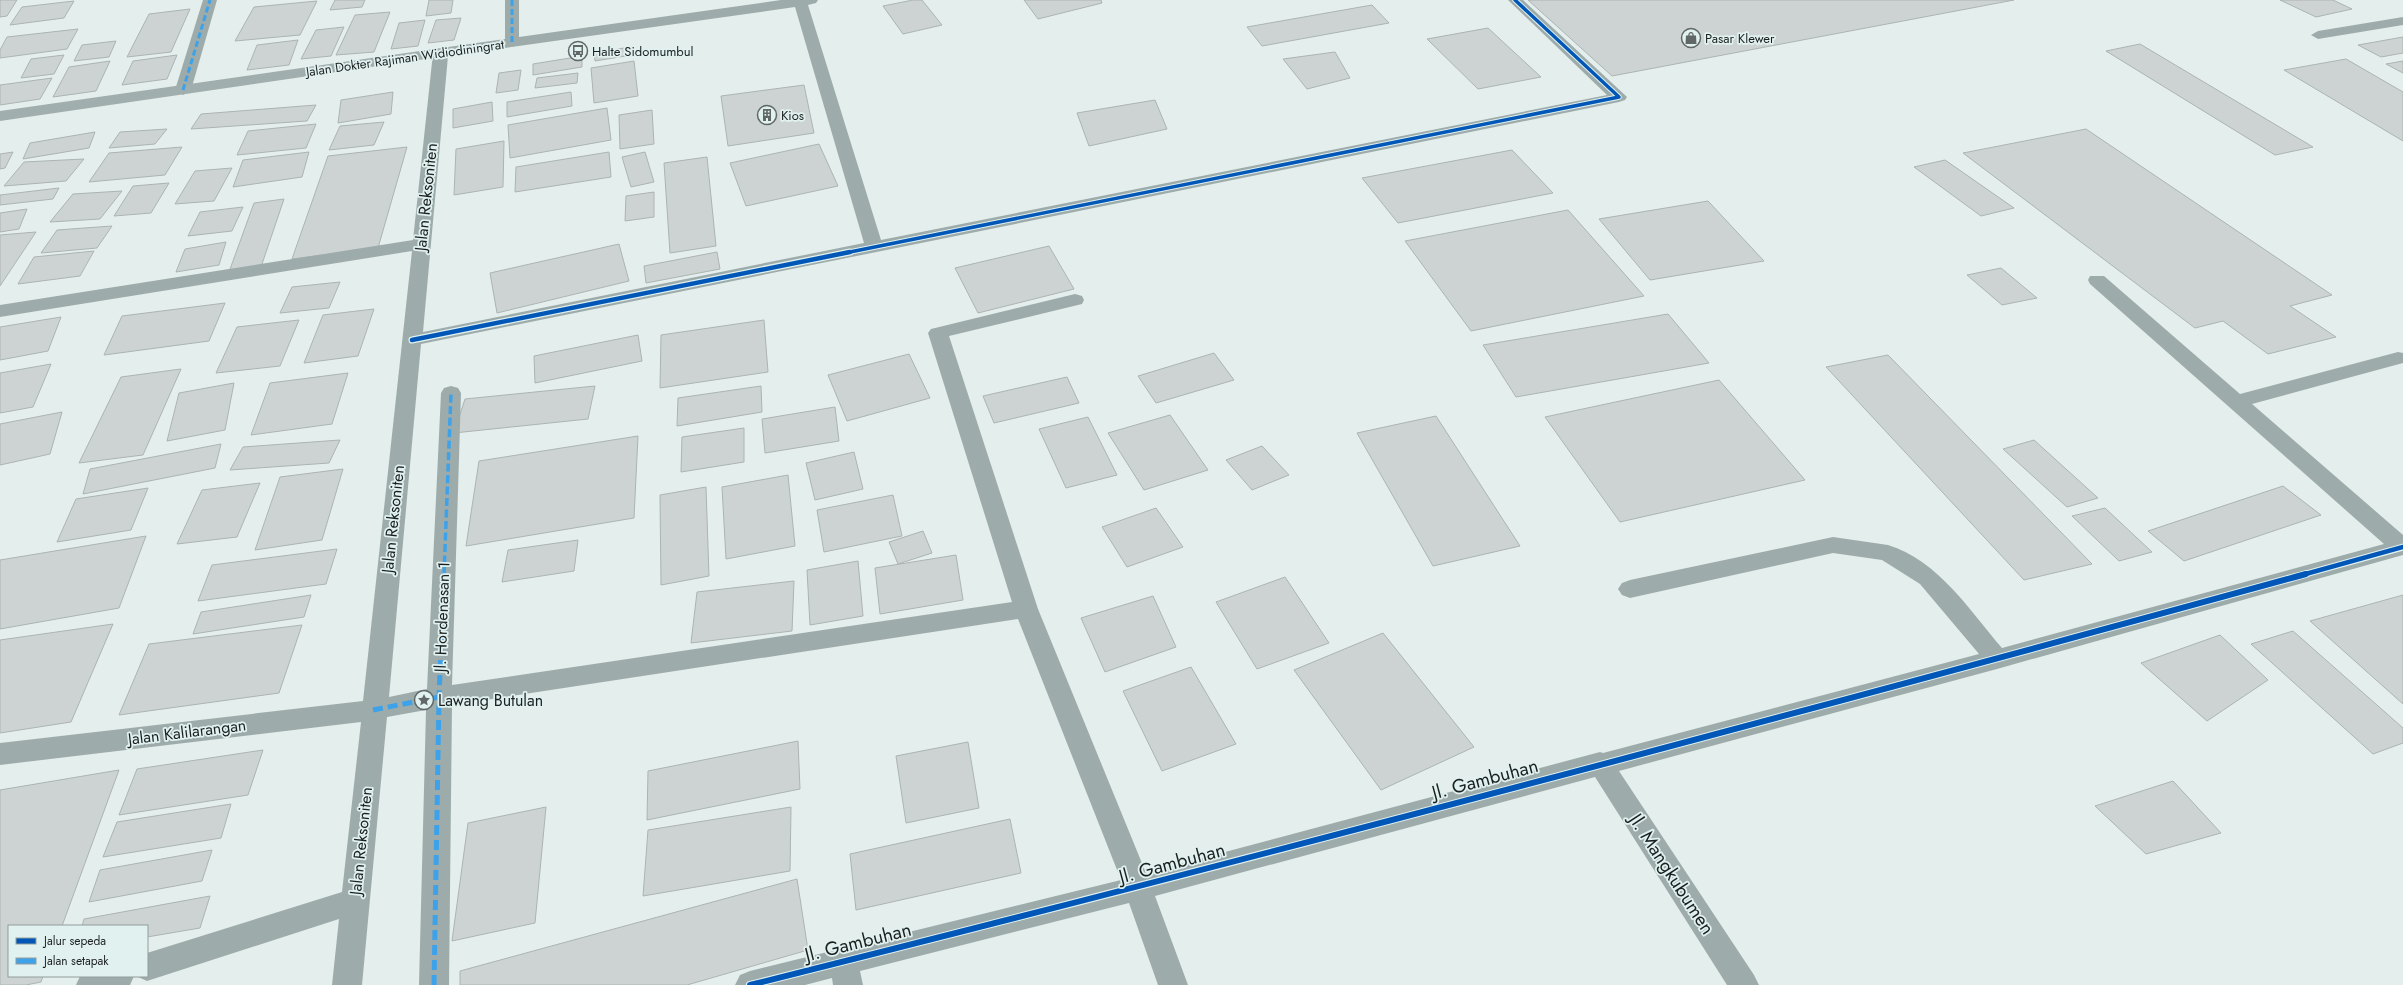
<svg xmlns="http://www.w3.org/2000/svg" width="2403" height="985" viewBox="0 0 2403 985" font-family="Jost,sans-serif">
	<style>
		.building { fill: #cdd3d3; stroke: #acb4b2 }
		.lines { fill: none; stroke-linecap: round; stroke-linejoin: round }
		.minor { fill: #9dacab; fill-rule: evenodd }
		.major { fill: #a0aead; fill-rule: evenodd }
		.quiet-far2 { stroke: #3da2ea; stroke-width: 3; stroke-dasharray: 6 3; stroke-linecap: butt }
		.quiet-far1 { stroke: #3da2ea; stroke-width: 3.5; stroke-dasharray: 8 3.5; stroke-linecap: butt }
		.quiet { stroke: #3da2ea; stroke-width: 5; stroke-dasharray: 10 5; stroke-linecap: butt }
		.cycleway-far2-casing { stroke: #e1f1f0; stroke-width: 5.5 }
		.cycleway-far1-casing { stroke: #e1f1f0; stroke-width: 7 }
		.cycleway-casing { stroke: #e1f1f0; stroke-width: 8 }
		.cycleway-far2 { stroke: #0057b8; stroke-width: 3.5 }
		.cycleway-far1 { stroke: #0057b8; stroke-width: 4.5 }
		.cycleway { stroke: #0057b8; stroke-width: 6 }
		.labels { text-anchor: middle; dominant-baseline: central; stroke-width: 3.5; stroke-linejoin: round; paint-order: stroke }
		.far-poi-label { font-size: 13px; fill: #1a1f1f; stroke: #e1f1f0; text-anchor: start }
		.far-street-label { font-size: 13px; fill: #1a1f1f; stroke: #e1f1f0 }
		.street-label { font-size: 16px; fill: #1a1f1f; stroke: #e1f1f0 }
		.poi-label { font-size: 16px; fill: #1a1f1f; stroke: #e1f1f0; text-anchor: start }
		.near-street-label { font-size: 19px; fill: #1a1f1f; stroke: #e1f1f0 }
	</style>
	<rect width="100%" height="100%" fill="#e4eeec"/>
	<g class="building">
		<polygon points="0,0 17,0 7,16 0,17"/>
		<polygon points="335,0 365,0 362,7 330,10"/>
		<polygon points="429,0 453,0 451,13 426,16"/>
		<polygon points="913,0 922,0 942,25 903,34 883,6"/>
		<polygon points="1024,0 1101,0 1102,3 1038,19"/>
		<polygon points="1528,0 2014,0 1612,76"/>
		<polygon points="2280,0 2333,0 2352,9 2316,17"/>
		<polygon points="74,1 64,18 10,25 22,7"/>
		<polygon points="317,1 300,35 235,41 254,7"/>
		<polygon points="1372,5 1389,23 1262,46 1247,27"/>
		<polygon points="190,9 171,52 127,57 149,14"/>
		<polygon points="390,12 374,52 336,55 355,15"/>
		<polygon points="461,18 454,40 428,43 436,20"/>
		<polygon points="425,20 418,46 391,49 399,23"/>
		<polygon points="344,27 331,56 301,59 316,30"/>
		<polygon points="1488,28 1541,77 1478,89 1427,39"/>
		<polygon points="78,29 67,49 0,58 0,50 7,37"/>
		<polygon points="2403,37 2403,53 2381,57 2358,45"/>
		<polygon points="298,40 289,65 247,70 257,45"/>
		<polygon points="116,41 109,57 74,61 82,45"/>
		<polygon points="2140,44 2313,147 2275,155 2106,51"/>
		<polygon points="630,47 632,55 595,61 594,53"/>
		<polygon points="1335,52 1350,78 1307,89 1283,59"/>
		<polygon points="64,55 54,74 21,78 31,59"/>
		<polygon points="177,55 167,79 122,85 133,61"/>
		<polygon points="582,56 582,67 533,75 533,64"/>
		<polygon points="2346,59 2403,92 2403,141 2284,70"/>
		<polygon points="110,61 96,91 53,97 69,67"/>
		<polygon points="634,61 638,96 594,103 591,68"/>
		<polygon points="2403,61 2403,73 2386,64"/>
		<polygon points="521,70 518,90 496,93 499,73"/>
		<polygon points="578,73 577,83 535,88 537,78"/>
		<polygon points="52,78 40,99 0,105 0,85"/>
		<polygon points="804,85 814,133 728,146 721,96"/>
		<polygon points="393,92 391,114 338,123 341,100"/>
		<polygon points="571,92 572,106 507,117 507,102"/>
		<polygon points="1155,100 1167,129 1089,146 1077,113"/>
		<polygon points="492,102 493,121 453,128 453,109"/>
		<polygon points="316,105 307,121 191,129 201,114"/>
		<polygon points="607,108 611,140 510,158 508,125"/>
		<polygon points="652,110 654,144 620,149 619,115"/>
		<polygon points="384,122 374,145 329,150 340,126"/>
		<polygon points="316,124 306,148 237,155 248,131"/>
		<polygon points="167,129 155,144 109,148 120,132"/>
		<polygon points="2086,129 2332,295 2290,306 2336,337 2268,354 2223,321 2195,328 1963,153"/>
		<polygon points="95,132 89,148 23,159 30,143"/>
		<polygon points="504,141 503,187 454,195 456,149"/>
		<polygon points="819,144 838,186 746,206 730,163"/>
		<polygon points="182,147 165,175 89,182 109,153"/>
		<polygon points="407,147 378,248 292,259 328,156"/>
		<polygon points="1512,150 1553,193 1398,223 1362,178"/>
		<polygon points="13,152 5,168 0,169 0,154"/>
		<polygon points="309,152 302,177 233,187 243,160"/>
		<polygon points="609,152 611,177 515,192 516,167"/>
		<polygon points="645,152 654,182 631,187 622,157"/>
		<polygon points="707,157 716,246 670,253 664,163"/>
		<polygon points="84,159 66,181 4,186 24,162"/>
		<polygon points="1945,160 2014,208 1981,216 1914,167"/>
		<polygon points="232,168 214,201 175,204 195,171"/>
		<polygon points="169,183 151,213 114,216 133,186"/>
		<polygon points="59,188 53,199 0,205 0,195"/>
		<polygon points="122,191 100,219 50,222 73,194"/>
		<polygon points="654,192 654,217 625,221 626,196"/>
		<polygon points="284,199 261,267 229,272 254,203"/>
		<polygon points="1708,201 1764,261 1650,280 1599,219"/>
		<polygon points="243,207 232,231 188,236 200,212"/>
		<polygon points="27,209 19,229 0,232 0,213"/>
		<polygon points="1568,210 1644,296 1471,331 1405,241"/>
		<polygon points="112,226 97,248 41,253 57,230"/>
		<polygon points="36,232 0,286 0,235"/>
		<polygon points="226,242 219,265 176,272 185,249"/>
		<polygon points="619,244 629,281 497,313 490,273"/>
		<polygon points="1049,246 1074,289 978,313 955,268"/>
		<polygon points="94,251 80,276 18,284 34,257"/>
		<polygon points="717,252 720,269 646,283 644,266"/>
		<polygon points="2001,268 2037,298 2002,305 1967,275"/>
		<polygon points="340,282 329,308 280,313 292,287"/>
		<polygon points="225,303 209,341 104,355 122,316"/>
		<polygon points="374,309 358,356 304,363 323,315"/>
		<polygon points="1668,314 1709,363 1516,397 1483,345"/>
		<polygon points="61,317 48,351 0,360 0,327"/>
		<polygon points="299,320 280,366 216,373 237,327"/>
		<polygon points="764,320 768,372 660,388 661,335"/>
		<polygon points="638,335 642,361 535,383 534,356"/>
		<polygon points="1214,353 1234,380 1156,403 1138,376"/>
		<polygon points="909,354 930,398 847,421 828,375"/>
		<polygon points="1888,355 2092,564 2024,580 1826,367"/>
		<polygon points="51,364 33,407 0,413 0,373"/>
		<polygon points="181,369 143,455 79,463 121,377"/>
		<polygon points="348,373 332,424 251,435 270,383"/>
		<polygon points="1067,377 1079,403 994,423 983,396"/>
		<polygon points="1719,380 1805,480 1620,522 1545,417"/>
		<polygon points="234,383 225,430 167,441 179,393"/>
		<polygon points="595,386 588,419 454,433 465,399"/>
		<polygon points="761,386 762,412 677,426 678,398"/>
		<polygon points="835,407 839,441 765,453 762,419"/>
		<polygon points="62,412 50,454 0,465 0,424"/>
		<polygon points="1170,415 1208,470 1144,490 1108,433"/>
		<polygon points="1436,416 1520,546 1433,566 1357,433"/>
		<polygon points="1088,417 1117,475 1066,488 1039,429"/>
		<polygon points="744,428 744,462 681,472 682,437"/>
		<polygon points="638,436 634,518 466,546 479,461"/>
		<polygon points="340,440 329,463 230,470 243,447"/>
		<polygon points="2034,440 2098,498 2067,507 2003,449"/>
		<polygon points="221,444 215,468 83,494 90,469"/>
		<polygon points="1262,446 1289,475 1252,490 1226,460"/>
		<polygon points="854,452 863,489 815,500 806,463"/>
		<polygon points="343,469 322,540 255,550 280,477"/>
		<polygon points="788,475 795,546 726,559 722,487"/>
		<polygon points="260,483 237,537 177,544 202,490"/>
		<polygon points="2283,486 2321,515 2184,561 2148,531"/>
		<polygon points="706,487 709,576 661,585 660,495"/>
		<polygon points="148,488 131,530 57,542 76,499"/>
		<polygon points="893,495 902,536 824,552 817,510"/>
		<polygon points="1156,508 1183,547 1127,567 1102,527"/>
		<polygon points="2105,508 2152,552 2119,561 2072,516"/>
		<polygon points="923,531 932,553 898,564 889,542"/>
		<polygon points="146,536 119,608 0,629 0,560"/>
		<polygon points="578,540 574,571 502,582 508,550"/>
		<polygon points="337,549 326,584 198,601 212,565"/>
		<polygon points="956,555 963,600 880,614 875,568"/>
		<polygon points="858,561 863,616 810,625 807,570"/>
		<polygon points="1285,577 1329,643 1257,669 1216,602"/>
		<polygon points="794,581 792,631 691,643 697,592"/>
		<polygon points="311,595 304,617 193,634 201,612"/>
		<polygon points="2403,595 2403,704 2310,621"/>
		<polygon points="1153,596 1176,647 1105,672 1081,618"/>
		<polygon points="113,624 71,722 0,733 0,640"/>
		<polygon points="302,625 279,693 119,715 149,644"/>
		<polygon points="2293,631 2403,728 2403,743 2373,754 2251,644"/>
		<polygon points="1383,633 1474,747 1381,790 1294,670"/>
		<polygon points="2220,635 2268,680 2207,721 2141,663"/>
		<polygon points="1191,667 1236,744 1162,771 1123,691"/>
		<polygon points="798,741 800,789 647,820 648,771"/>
		<polygon points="968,742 979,808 906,823 896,756"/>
		<polygon points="263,750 248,795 119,815 137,769"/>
		<polygon points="119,770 62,926 9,926 9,976 43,976 41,982 26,985 0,985 0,790"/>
		<polygon points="2173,781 2221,833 2146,854 2095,806"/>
		<polygon points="231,804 221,838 103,857 117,822"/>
		<polygon points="546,807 535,923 452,941 468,823"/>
		<polygon points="791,807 790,871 643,896 648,830"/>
		<polygon points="1010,819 1021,873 856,910 850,854"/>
		<polygon points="212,850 202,881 89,902 100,870"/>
		<polygon points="797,879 808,950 687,985 460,985 460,971"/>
		<polygon points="210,896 200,928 147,937 147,926 82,926 84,919"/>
	</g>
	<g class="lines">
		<g class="minor">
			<polygon points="203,0 217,0 191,90 183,95 175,90"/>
			<path d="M505,0h14v37l262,-37h37l-2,3 -8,2 73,235 726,-145 -99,-95h15l104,97 -2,3 -6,2 -1198,242 -32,353 38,-8 14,-296 3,-5 7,-2 7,2 3,5 -9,292 560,-83 -84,-269 3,-4 144,-35 7,2 2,4 -2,4 -133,32 89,273 108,264 454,-121 3,1 376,-99 -59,-70 -38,-24 -49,-7 -203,45 -8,-3 -4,-6 4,-6 8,-3 203,-43 55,8c50,15 82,66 114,103l382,-104 -294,-260 -2,-4 2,-4h14l136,118 158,-42 5,1v10l-151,41 151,131v20l-406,114 -378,102 135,204 5,10h-32l-132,-208 -440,119 33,89h-30l-29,-82 -269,68 3,14h-30l-1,-7 -27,7h-70l5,-10 10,-4 371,-91 -103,-261 -566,86 -3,280h-30l7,-275 -39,7 -25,268h-30l7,-66 -192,62 -11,-5h11v-23l195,-61 19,-170 -361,43v-22l363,-42 49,-450 -412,66v-12l413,-65 20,-187 8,-5 64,-9zM795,7l69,236 -441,89 25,-276z"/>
			<polygon points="2403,17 2403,25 2318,39 2311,35 2318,31"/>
			<polygon points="80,976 134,976 130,985 76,985"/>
		</g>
		<polygon class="major" points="441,48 446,50 449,53 446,56 0,121 0,111"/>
		<g class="quiet-far2">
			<polyline points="512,0 512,43"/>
			<polyline points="183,90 210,0"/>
		</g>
		<polyline class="quiet-far1" points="444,575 451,393"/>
		<g class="quiet">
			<polyline points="373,710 439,697"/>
			<polyline points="434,985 439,697 444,574"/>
		</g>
		<g class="cycleway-far2-casing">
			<polyline id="cycleway-far2" points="845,253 1619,97 1515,0"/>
		</g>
		<g class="cycleway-far1-casing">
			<g id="cycleway-far1">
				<polyline points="412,340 850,252"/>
				<polyline points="2302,575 2403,547"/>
			</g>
		</g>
		<g class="cycleway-casing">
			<path id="cycleway" d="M750,985c520,-130 1039,-269 1556,-411"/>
		</g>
		<use href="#cycleway-far2" class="cycleway-far2"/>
		<use href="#cycleway-far1" class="cycleway-far1"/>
		<use href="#cycleway" class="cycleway"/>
	</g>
	<defs>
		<g id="shop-ring" transform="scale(1)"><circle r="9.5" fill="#e1f1f0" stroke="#616767" stroke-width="1.5"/><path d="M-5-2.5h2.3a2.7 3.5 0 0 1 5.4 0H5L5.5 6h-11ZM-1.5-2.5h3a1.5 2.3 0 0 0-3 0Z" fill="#616767"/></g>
		<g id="bus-ring" transform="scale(1)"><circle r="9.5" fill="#e1f1f0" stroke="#616767" stroke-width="1.5"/><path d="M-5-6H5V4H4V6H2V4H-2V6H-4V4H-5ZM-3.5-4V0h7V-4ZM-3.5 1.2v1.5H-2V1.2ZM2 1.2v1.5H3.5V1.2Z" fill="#616767"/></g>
		<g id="building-ring" transform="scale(1)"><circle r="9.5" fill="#e1f1f0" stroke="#616767" stroke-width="1.5"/><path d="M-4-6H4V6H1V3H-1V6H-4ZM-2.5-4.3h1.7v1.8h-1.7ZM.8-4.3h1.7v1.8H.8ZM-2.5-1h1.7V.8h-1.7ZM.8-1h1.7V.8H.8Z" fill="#616767"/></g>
		<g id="sight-ring" transform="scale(1)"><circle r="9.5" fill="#e1f1f0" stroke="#616767" stroke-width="1.5"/><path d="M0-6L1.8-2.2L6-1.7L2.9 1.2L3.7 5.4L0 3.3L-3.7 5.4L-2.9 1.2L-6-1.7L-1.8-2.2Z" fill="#616767"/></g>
	</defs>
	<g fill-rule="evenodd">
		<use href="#shop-ring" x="1691" y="38"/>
		<use href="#bus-ring" x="578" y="51"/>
		<use href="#building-ring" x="767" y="115"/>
		<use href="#sight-ring" x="424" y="700"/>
	</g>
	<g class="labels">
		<g class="far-poi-label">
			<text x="1705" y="38">Pasar Klewer</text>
			<text x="592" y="51">Halte Sidomumbul</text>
			<text x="781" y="115">Kios</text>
		</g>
		<g class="far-street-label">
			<text transform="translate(405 58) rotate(-8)">Jalan Dokter Rajiman Widiodiningrat</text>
		</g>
		<g class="street-label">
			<text transform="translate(426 197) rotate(-84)">Jalan Reksoniten</text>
			<text transform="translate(393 519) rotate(-84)">Jalan Reksoniten</text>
			<text transform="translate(442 617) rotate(-88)">Jl. Hordenasan 1</text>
			<text transform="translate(187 732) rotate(-7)">Jalan Kalilarangan</text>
			<text transform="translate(361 841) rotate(-84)">Jalan Reksoniten</text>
		</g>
		<g class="poi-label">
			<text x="438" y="700">Lawang Butulan</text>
		</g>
		<g class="near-street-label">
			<text transform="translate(1485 779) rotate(-15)">Jl. Gambuhan</text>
			<text transform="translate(1172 863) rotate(-15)">Jl. Gambuhan</text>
			<text transform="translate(1672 874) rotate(57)">Jl. Mangkubumen</text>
			<text transform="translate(858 942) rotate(-14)">Jl. Gambuhan</text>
		</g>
	</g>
	<rect x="8" y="925" width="140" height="52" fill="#e1f1f0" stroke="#919d9c"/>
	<rect x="16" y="938" width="20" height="6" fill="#0057b8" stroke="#919d9c"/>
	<text x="44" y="945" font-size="12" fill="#1a1f1f">Jalur sepeda</text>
	<rect x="16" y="958" width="20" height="6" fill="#3da2ea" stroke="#919d9c"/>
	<text x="44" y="965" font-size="12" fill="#1a1f1f">Jalan setapak</text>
</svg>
